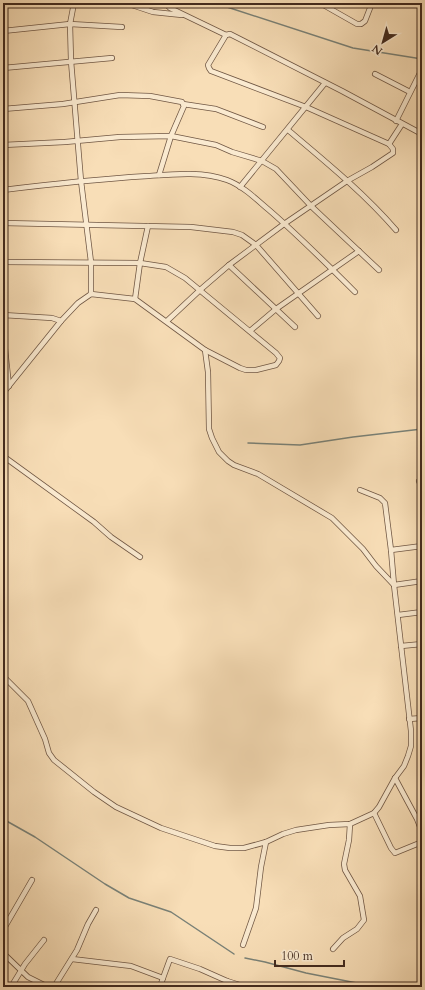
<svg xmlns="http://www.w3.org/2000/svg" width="425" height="990" viewBox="0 0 425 990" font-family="Cardo,serif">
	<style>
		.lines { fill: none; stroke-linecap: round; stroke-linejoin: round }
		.stream { stroke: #798177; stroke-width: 1.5 }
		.minor-casing { stroke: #705744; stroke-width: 6 }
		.minor { stroke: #faead0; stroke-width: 4.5 }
	</style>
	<rect width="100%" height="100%" fill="#f8deb7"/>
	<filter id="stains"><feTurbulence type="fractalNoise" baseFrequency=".005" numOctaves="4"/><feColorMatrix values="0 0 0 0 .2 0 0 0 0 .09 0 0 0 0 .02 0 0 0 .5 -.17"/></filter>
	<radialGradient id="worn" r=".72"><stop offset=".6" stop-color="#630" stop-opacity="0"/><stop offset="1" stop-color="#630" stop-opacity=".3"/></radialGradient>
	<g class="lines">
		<g class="stream">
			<polyline points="219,3 227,7 353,48 422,59"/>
			<polyline points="248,443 300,445 353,437 422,429"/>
			<polyline points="3,819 35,837 105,884 129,898 171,912 234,954"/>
			<polyline points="245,958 265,962 306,973 377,987"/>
			<polyline points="415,987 422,979"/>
		</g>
		<g class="minor-casing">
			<g id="minor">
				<polyline points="74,3 70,24 71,61 81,181 91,262 91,294"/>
				<polyline points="126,3 153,12 182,15"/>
				<polyline points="165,3 170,8 226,35"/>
				<polyline points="320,3 357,24 361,24 365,21 372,3"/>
				<polyline points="3,31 70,24 122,27"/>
				<polyline points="3,68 112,58"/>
				<polyline points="375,74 410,92"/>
				<polyline points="183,104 216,109 263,127"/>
				<polyline points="3,109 63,104 120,95 150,96 182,102 184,106 171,136 159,175"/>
				<polyline points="396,121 422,69"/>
				<polyline points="402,124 389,144 306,107 211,71 209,68 208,65 226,35 230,34 342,91 422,134"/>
				<path d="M288,130c38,32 76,63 108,100"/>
				<polyline points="3,145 65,142 120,137 171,136 216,145 232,152 262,161 276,169 311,206 379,270"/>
				<polyline points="240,187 325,83"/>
				<path d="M3,190c48,-6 97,-11 145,-14 26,-2 55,-5 79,4 16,6 29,19 42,30 30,26 58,54 86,82"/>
				<polyline points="3,223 191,227 233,232 242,235 256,245 318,316"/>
				<polyline points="3,262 140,263 166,267 185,278 276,353 280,358 279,361 276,365 256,370 246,370 240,368 205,350 135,299 91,294 78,303 61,321 3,393"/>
				<polyline points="229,265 284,224 347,181 372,167 393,153 393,149 389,144"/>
				<polyline points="135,299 140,263 148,226"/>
				<polyline points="3,315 52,318 61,321"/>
				<polyline points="167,321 200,290 229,265 295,327"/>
				<polyline points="3,330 9,386"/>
				<polyline points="250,331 276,309 359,251"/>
				<polyline points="205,350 208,372 209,429 212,438 219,452 228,461 234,465 258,474 332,518 363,549 376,566 394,585"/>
				<polyline points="3,456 94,522 111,537 140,557"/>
				<polyline points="419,481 422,488"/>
				<polyline points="391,550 422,546"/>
				<polyline points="394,585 422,581"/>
				<polyline points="398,615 422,612"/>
				<polyline points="401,646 422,644"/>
				<polyline points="3,676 28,701 45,739 49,753 54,760 94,792 116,807 161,828 215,846 230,848 244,848 266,842 283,834 296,830 329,825 350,824 374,813 379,807 395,778 404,766 408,756 411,746 411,731 394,585 391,550 385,503 380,498 360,490"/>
				<polyline points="409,719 422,718"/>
				<polyline points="395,778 417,819 422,832"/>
				<polyline points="374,813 391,848 395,853 422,842"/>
				<polyline points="3,930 32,880"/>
				<polyline points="243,945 256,908 261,867 266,842"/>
				<polyline points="333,949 343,938 357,929 364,920 360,896 345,870 344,864 349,840 350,824"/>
				<polyline points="3,953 28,977 48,987"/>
				<polyline points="72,959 131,966 163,978 160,987"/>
				<polyline points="163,978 170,959 200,969 227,981 246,987"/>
				<polyline points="11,987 25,964 44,940"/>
				<polyline points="54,987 77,950 88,924 96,910"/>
				<polyline points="226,987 227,981"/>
			</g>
		</g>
		<use href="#minor" class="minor"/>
	</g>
	<rect width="425" height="990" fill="none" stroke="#f8deb7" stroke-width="16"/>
	<rect x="4" y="4" width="417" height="982" fill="none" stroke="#422a1e" stroke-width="2"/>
	<rect x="8" y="8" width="409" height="974" fill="none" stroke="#422a1e"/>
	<g transform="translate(383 42) rotate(217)" stroke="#faead0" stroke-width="3" paint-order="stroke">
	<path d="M0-3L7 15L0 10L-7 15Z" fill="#422a1e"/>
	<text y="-6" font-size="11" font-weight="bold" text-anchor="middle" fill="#422a1e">N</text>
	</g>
	<path d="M275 960v6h69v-6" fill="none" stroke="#422a1e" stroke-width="2"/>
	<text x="281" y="960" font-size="12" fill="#422a1e" stroke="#faead0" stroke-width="3" paint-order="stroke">100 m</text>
	<rect width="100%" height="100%" filter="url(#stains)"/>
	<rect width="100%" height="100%" fill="url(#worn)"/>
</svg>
